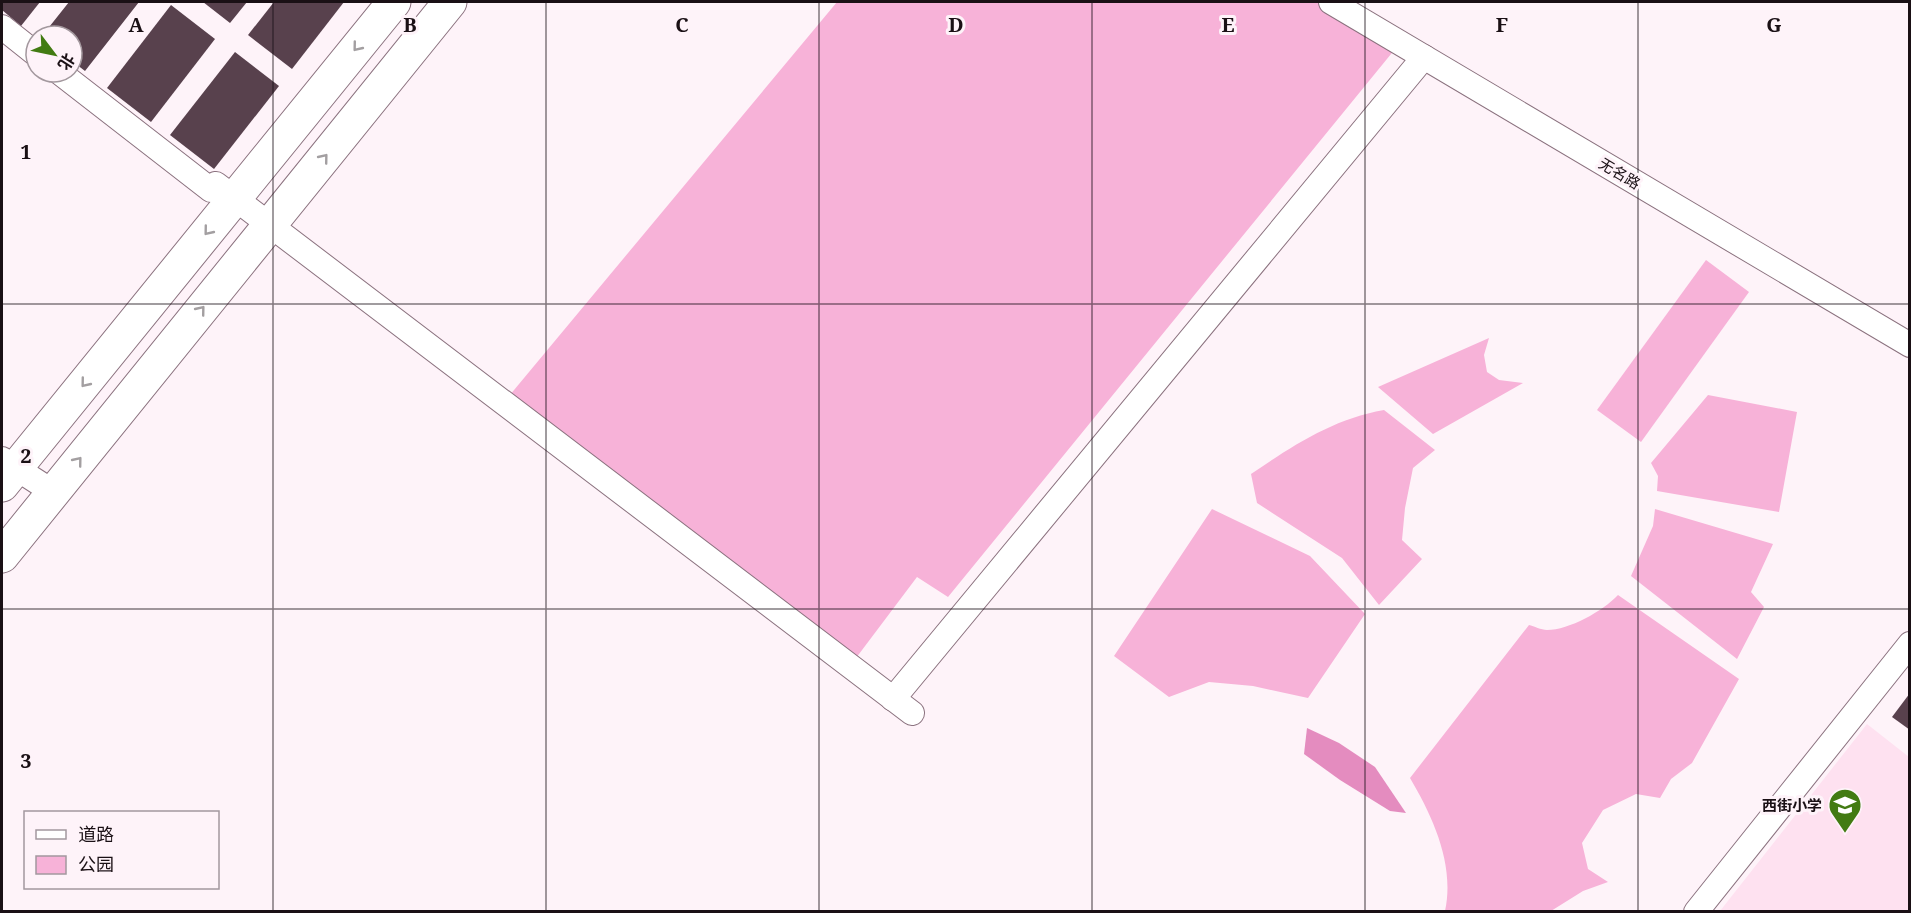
<svg xmlns="http://www.w3.org/2000/svg" width="1911" height="913" viewBox="0 0 1911 913" font-family="'Noto Serif','Noto Sans SC',serif">
	<style>
		.built { fill: #fee1f0 }
		.green { fill: #f7b2d8 }
		.water { fill: #e48cbf }
		.building { fill: #58414d }
		.lines { fill: none; stroke-linecap: round; stroke-linejoin: round }
		.minor-casing { stroke: #8b727f; stroke-width: 26 }
		.secondary-casing { stroke: #8b727f; stroke-width: 35 }
		.minor { stroke: #fff; stroke-width: 24 }
		.secondary { stroke: #fff; stroke-width: 33 }
		.oneway { stroke: #a39fa1 }
		.grid { fill: none; stroke: #1a1015; stroke-width: 1.5; stroke-opacity: 0.55 }
		.labels { text-anchor: middle; dominant-baseline: central; stroke-width: 6; stroke-linejoin: round; paint-order: stroke }
		.street-label { font-size: 15px; fill: #1a1015; stroke: #fef3f9 }
		.poi-label { font-size: 15px; font-weight: bold; fill: #1a1015; stroke: #fef3f9; text-anchor: end }
		.grid-label { font-size: 20px; text-anchor: middle; font-weight: bold; fill: #1a1015; stroke: #fef3f9; stroke-width: 6; stroke-linejoin: round; paint-order: stroke }
	</style>
	<rect width="100%" height="100%" fill="#fef3f9"/>
	<polygon class="built" points="1867,724 1909,757 1909,911 1720,911"/>
	<g class="green">
		<polygon points="837,2 1331,2 1400,43 948,597 917,577 850,666 504,402"/>
		<polygon points="1706,260 1749,292 1641,442 1597,410"/>
		<polygon points="1489,338 1484,355 1487,372 1499,380 1523,383 1433,434 1378,387"/>
		<polygon points="1708,395 1797,412 1779,512 1657,491 1658,476 1651,463"/>
		<path d="M1384,410l51,40 -22,18 -8,40 -3,32 20,19 -43,46 -37,-47 -85,-55 -6,-29c43,-29 82,-55 133,-64z"/>
		<polygon points="1212,509 1310,556 1365,614 1308,698 1253,686 1209,682 1169,697 1114,656"/>
		<polygon points="1655,509 1773,544 1751,592 1764,607 1737,659 1631,576 1653,526"/>
		<path d="M1618,595l121,84 -47,84 -21,16 -11,19 -24,-4 -33,16 -21,33 6,26 20,13 -25,9 -32,20h-106c10,-46 -12,-94 -35,-133l119,-153c5,1 12,5 18,5 22,0 56,-19 71,-35z"/>
	</g>
	<polygon class="water" points="1307,728 1339,743 1375,767 1406,813 1390,811 1340,780 1304,754"/>
	<g class="building">
		<polygon points="2,2 40,2 21,26 2,10"/>
		<polygon points="69,2 139,2 85,71 72,61 72,36 42,36"/>
		<polygon points="203,2 247,2 230,23"/>
		<polygon points="274,2 344,2 292,69 248,35"/>
		<polygon points="171,5 215,39 151,122 107,88"/>
		<polygon points="235,52 279,86 214,169 170,135"/>
		<polygon points="1910,693 1910,730 1892,717"/>
	</g>
	<g class="lines">
		<g class="minor-casing">
			<g id="minor">
				<polyline points="1331,2 1910,345"/>
				<polyline points="2,27 36,54"/>
				<polyline points="59,72 211,190"/>
				<polyline points="216,184 912,713"/>
				<polyline points="2,459 53,492"/>
				<polyline points="893,699 1424,57"/>
				<polyline points="1696,912 1910,644"/>
			</g>
		</g>
		<g class="secondary-casing">
			<g id="secondary">
				<polyline points="2,485 394,2"/>
				<polyline points="2,556 450,2"/>
			</g>
		</g>
		<use href="#minor" class="minor"/>
		<use href="#secondary" class="secondary"/>
	</g>
	<defs><path id="oneway-chevron" d="M-2-3.5L2.5 0L-2 3.5" fill="none" stroke-width="1.6" stroke-linecap="round" stroke-linejoin="round" transform="scale(1.5)"/></defs>
	<g class="oneway">
		<use href="#oneway-chevron" transform="translate(357 47) rotate(129)"/>
		<use href="#oneway-chevron" transform="translate(324 158) rotate(-51)"/>
		<use href="#oneway-chevron" transform="translate(208 231) rotate(129)"/>
		<use href="#oneway-chevron" transform="translate(201 310) rotate(-51)"/>
		<use href="#oneway-chevron" transform="translate(85 383) rotate(129)"/>
		<use href="#oneway-chevron" transform="translate(78 461) rotate(-51)"/>
	</g>
	<path class="grid" d="M273,2v910M546,2v910M819,2v910M1092,2v910M1365,2v910M1638,2v910M2,304h1908M2,609h1908"/>
	<defs>
		<g id="school-pin" transform="scale(1.725)"><path d="M0 17L-7.5 6A9.5 9.5 0 1 1 7.5 6Z" fill="#427b12" stroke="#fef3f9"/><path d="M0-5L7-2L0 1L-7-2ZM-4 1L0 2.5L4 1V4Q0 6-4 4Z" fill="#fff"/></g>
	</defs>
	<g fill-rule="evenodd">
		<use href="#school-pin" x="1845" y="805"/>
	</g>
	<g class="labels">
		<g class="street-label">
			<text transform="translate(1620 173) rotate(31)">无名路</text>
		</g>
		<g class="poi-label">
			<text x="1822" y="805">西街小学</text>
		</g>
	</g>
	<g class="grid-label">
		<text x="136" y="32">A</text>
		<text x="410" y="32">B</text>
		<text x="682" y="32">C</text>
		<text x="956" y="32">D</text>
		<text x="1228" y="32">E</text>
		<text x="1502" y="32">F</text>
		<text x="1774" y="32">G</text>
		<text x="26" y="159">1</text>
		<text x="26" y="463">2</text>
		<text x="26" y="768">3</text>
	</g>
	<rect width="1911" height="913" fill="none" stroke="#1a1015" stroke-width="6"/>
	<rect x="24" y="811" width="195" height="78" fill="#fef3f9" stroke="#a3989e" stroke-width="1.5"/>
	<rect x="36" y="830" width="30" height="9" fill="#ffffff" stroke="#a3989e" stroke-width="1.5"/>
	<text x="78" y="841" font-size="18" fill="#1a1015">道路</text>
	<rect x="36" y="856" width="30" height="18" fill="#f7b2d8" stroke="#a3989e" stroke-width="1.5"/>
	<text x="78" y="871" font-size="18" fill="#1a1015">公园</text>
	<g transform="translate(54 54) rotate(122)"><circle r="28" fill="#fef3f9" stroke="#a3989e" stroke-width="1.5"/>
	<path d="M0-4.5L10 22L0 15L-10 22Z" fill="#427b12"/>
	<text y="-9" font-size="16" font-weight="bold" text-anchor="middle" fill="#1a1015">北</text>
	</g>
</svg>
